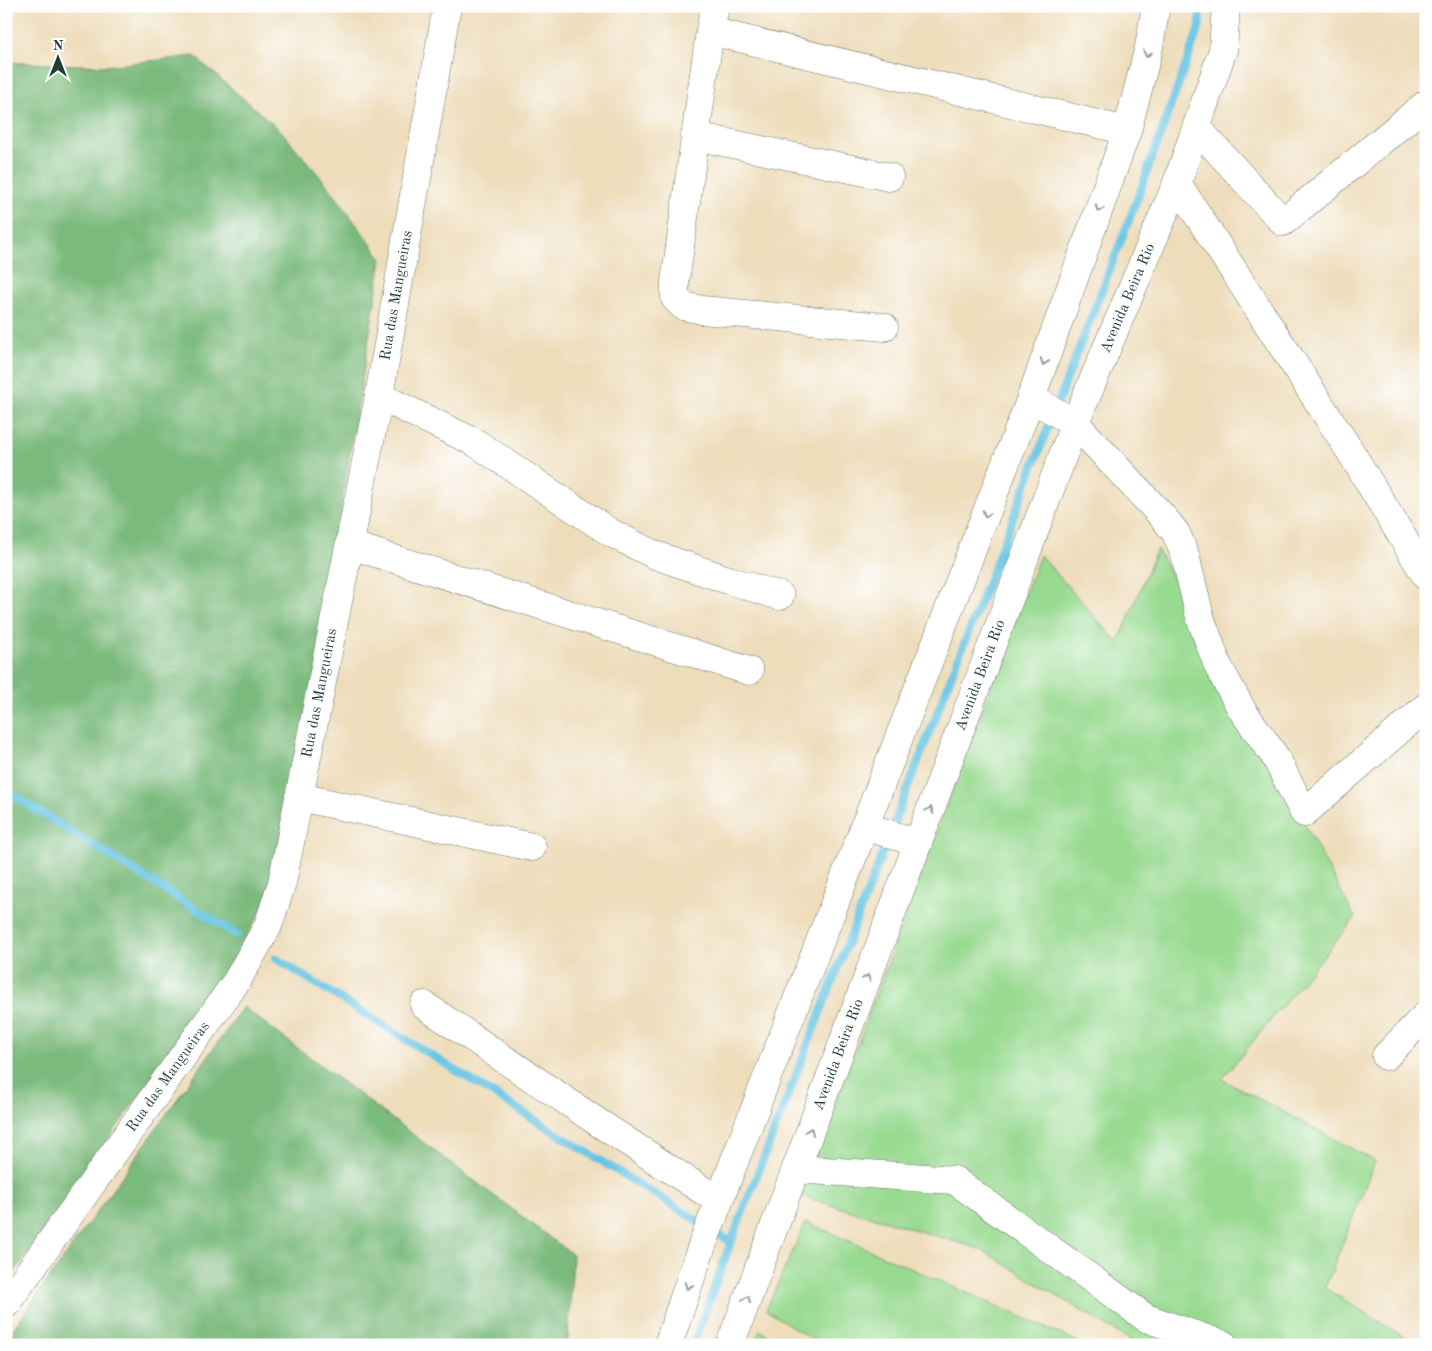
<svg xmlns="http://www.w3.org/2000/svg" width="1432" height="1351" viewBox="0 0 1432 1351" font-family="'Old Standard TT',serif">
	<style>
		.green { fill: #99da91; stroke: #5c8c62 }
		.forest { fill: #7aba7b; stroke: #4c7c58 }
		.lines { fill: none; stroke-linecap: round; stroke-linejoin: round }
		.stream { stroke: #65c4e3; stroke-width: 8 }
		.minor-casing { stroke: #677563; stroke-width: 29 }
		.minor { stroke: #fff; stroke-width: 28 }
		.oneway { stroke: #8f9e9a }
		.labels { text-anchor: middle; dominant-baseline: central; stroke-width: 4.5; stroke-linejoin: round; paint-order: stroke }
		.street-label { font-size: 15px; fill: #1f3d34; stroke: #fff }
	</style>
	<rect width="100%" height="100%" fill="#fff"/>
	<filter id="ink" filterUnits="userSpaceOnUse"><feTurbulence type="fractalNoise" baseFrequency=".02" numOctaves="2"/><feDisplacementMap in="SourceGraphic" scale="10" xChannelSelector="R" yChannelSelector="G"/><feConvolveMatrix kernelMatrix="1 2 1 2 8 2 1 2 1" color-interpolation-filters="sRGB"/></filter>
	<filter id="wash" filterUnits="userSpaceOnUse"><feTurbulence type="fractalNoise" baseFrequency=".0096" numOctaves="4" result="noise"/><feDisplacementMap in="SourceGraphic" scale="20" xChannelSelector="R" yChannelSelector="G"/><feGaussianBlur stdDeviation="1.12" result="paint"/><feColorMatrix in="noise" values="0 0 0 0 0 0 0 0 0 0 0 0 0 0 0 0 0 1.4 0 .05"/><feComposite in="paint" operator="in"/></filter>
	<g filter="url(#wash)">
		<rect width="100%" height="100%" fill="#edb"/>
		<g class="green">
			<polygon points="1157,549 1355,918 1222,1079 1375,1161 1325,1288 1417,1345 1138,1345 980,1249 801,1196 1040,555 1118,643"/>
			<polygon points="806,1222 1085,1345 821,1345 766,1310"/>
			<polygon points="760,1330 785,1345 754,1345"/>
		</g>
		<g class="forest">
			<polygon points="194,56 281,131 328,186 382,259 341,507 340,587 264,906 224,975 6,1284 6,62 106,66"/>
			<polygon points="243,1007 573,1255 568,1340 566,1345 6,1345 6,1339"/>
		</g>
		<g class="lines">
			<g class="stream">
				<polyline points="6,791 237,935"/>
				<polyline points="275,958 704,1225"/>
				<polyline points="731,1242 1138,197 1200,25 1200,6"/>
				<polyline points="693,1345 731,1242 714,1231"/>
			</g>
		</g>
	</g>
	<g filter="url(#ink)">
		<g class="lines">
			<g class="minor-casing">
				<g id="minor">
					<polyline points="715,6 710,31 675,282 675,298 683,306 702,310 884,327"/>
					<polyline points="710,31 1127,131"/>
					<polyline points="1197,128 1283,222 1426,104"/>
					<polyline points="695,136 889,177"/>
					<polyline points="1177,183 1350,451 1426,576"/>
					<polyline points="379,396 476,443 611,533 655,555 728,580 780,596"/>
					<polyline points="1031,398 1075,423 1163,517 1176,533 1185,555 1200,617 1218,666 1242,710 1276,758 1304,813 1426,707"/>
					<polyline points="350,545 749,671"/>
					<polyline points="299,797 532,847"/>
					<polyline points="864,826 918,843"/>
					<polyline points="424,1005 599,1123 719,1201"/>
					<polyline points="1386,1056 1426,1015"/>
					<polyline points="796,1169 954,1180 1146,1318 1224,1345"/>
					<path id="s1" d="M6,1304l230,-322 32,-56 14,-43 97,-487 68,-390"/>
					<polyline points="668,1345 700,1251 719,1201 1031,398 1127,131 1149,47 1156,6"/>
					<path id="s2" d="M730,1345l345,-922 102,-240 46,-133 3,-44"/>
				</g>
			</g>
			<use href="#minor" class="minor"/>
		</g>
		<defs><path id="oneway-chevron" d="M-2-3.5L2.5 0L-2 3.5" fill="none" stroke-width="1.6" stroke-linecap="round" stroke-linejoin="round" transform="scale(1.25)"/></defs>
		<g class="oneway">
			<use href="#oneway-chevron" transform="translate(1147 54) rotate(105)"/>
			<use href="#oneway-chevron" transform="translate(1099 209) rotate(110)"/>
			<use href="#oneway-chevron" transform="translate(1044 362) rotate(110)"/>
			<use href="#oneway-chevron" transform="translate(986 514) rotate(111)"/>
			<use href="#oneway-chevron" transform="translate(930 810) rotate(-69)"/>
			<use href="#oneway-chevron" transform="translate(867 978) rotate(-69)"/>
			<use href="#oneway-chevron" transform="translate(810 1131) rotate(-69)"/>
			<use href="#oneway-chevron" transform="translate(688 1286) rotate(109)"/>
			<use href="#oneway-chevron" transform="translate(747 1299) rotate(-69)"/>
		</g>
	</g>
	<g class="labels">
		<g class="street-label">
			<text stroke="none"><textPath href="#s1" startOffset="1104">Rua das Mangueiras</textPath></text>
			<text stroke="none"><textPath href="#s2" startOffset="1120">Avenida Beira Rio</textPath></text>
			<text stroke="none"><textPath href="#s2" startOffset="715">Avenida Beira Rio</textPath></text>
			<text stroke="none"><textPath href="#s1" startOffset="699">Rua das Mangueiras</textPath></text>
			<text stroke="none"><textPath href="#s2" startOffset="310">Avenida Beira Rio</textPath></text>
			<text stroke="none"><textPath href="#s1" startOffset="279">Rua das Mangueiras</textPath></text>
		</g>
	</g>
	<rect width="1432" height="1351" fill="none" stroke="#fff" stroke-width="25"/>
	<g transform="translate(58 58)" stroke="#ffffff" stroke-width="4" paint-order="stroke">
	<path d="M0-4L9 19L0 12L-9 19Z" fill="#1f3d34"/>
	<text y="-8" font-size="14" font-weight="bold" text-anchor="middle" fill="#1f3d34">N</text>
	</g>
</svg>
